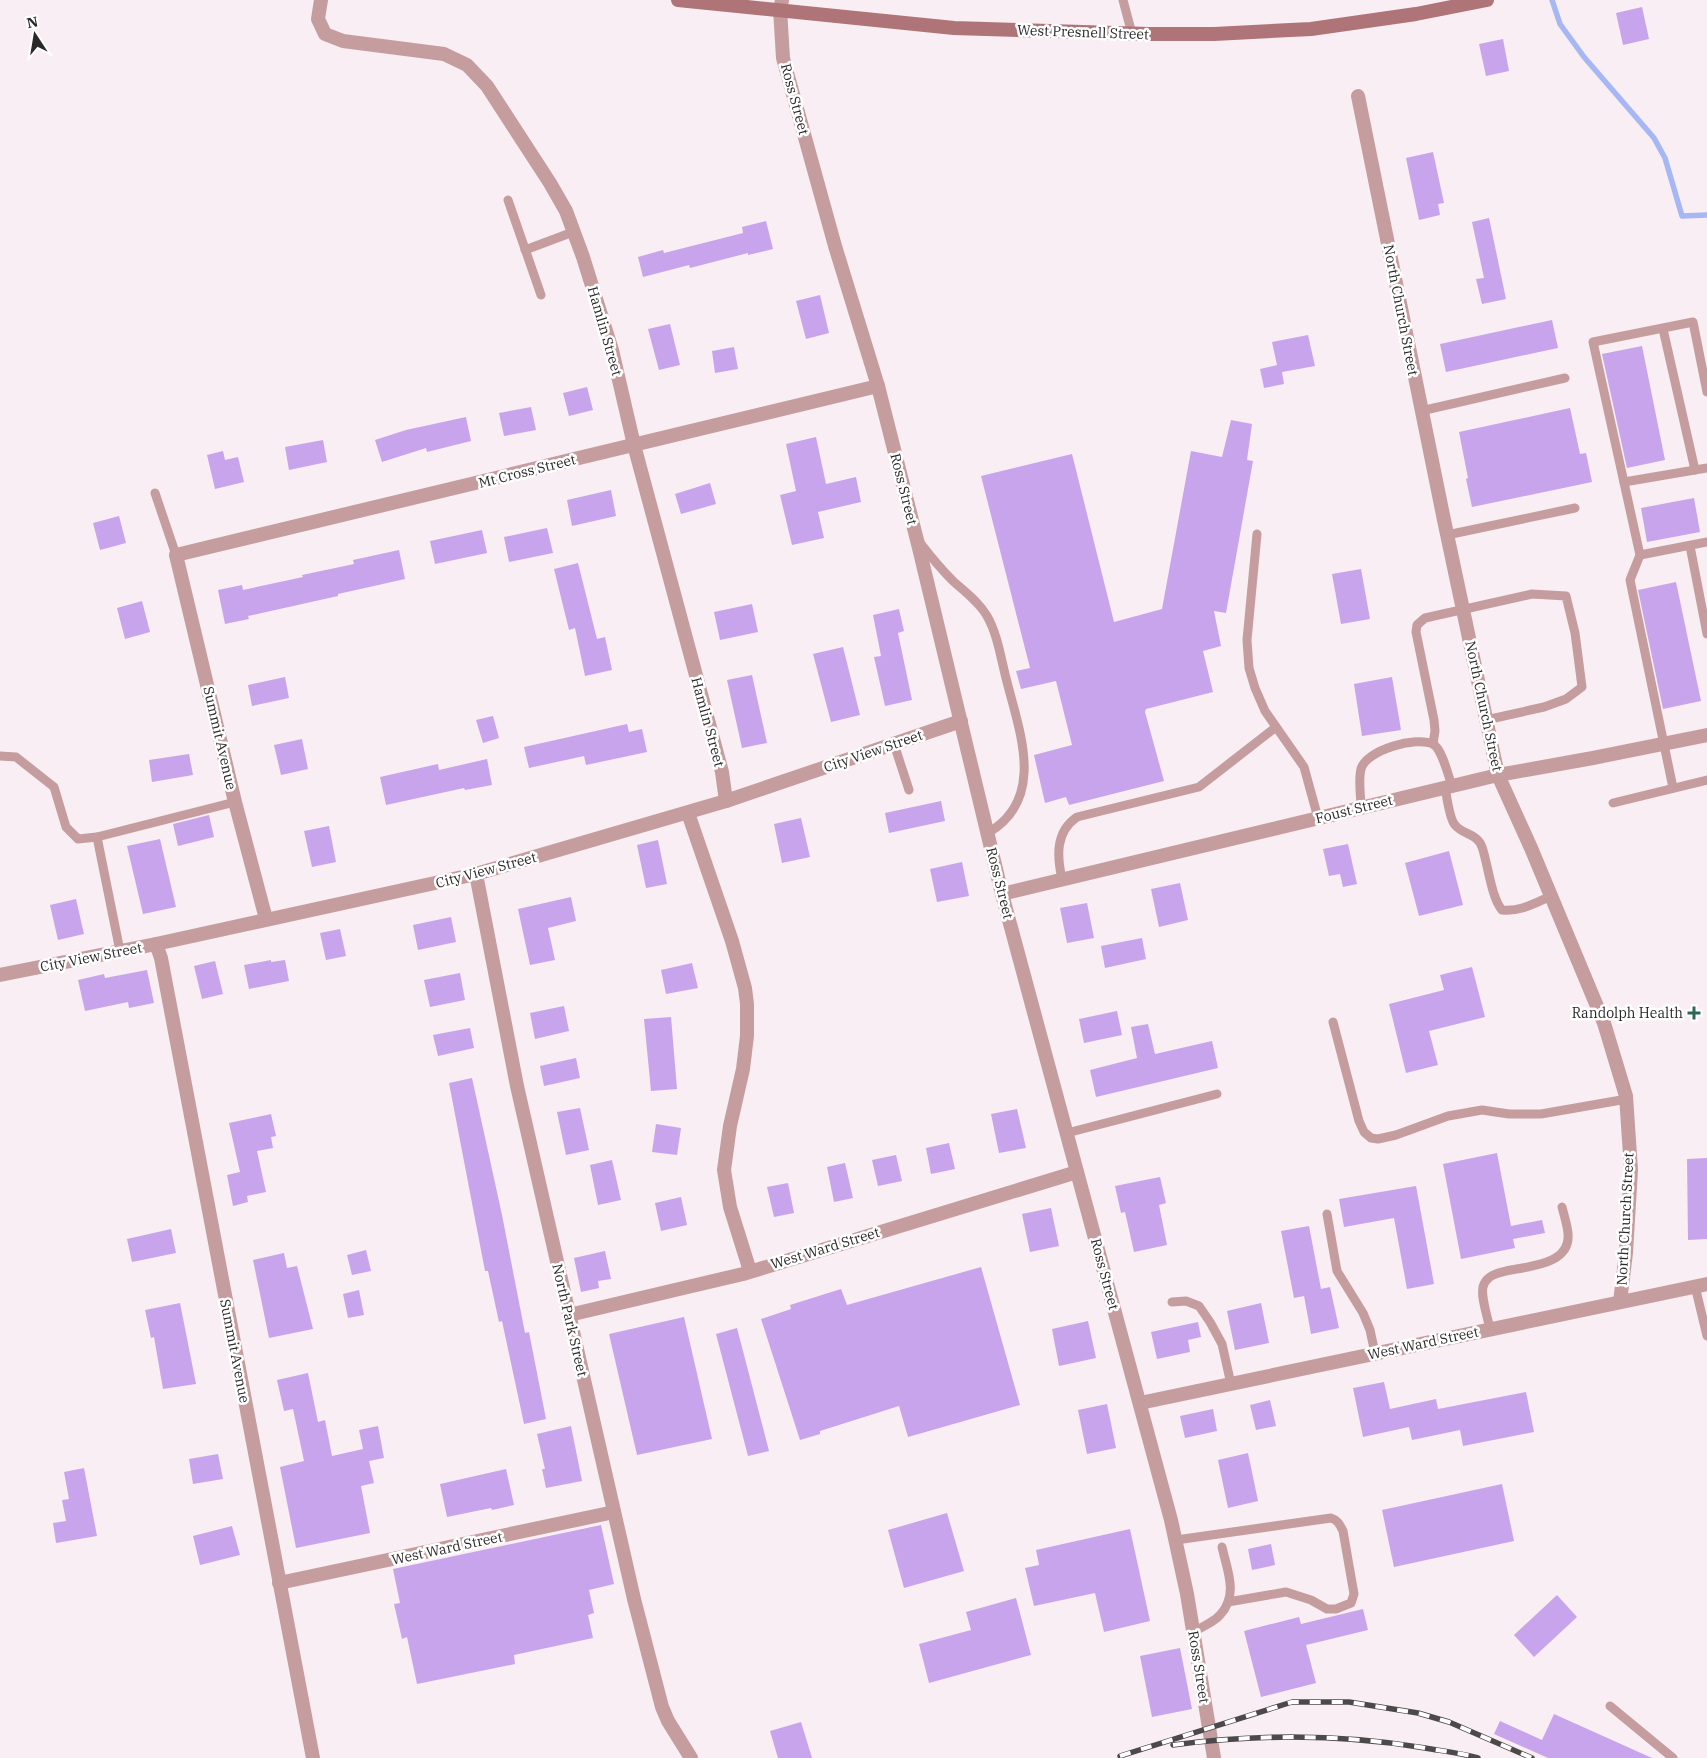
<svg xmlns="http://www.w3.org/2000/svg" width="1707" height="1758" viewBox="0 0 1707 1758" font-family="'IBM Plex Serif',serif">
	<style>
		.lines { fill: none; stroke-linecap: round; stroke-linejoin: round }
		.stream { stroke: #a6b7f3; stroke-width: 5.5 }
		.building { fill: #c8a4ed }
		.service { stroke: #c69d9f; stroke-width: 9 }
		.minor { stroke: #c69d9f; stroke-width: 14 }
		.secondary { stroke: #ae7478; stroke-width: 14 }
		.rail-casing { stroke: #4d494b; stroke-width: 5.5 }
		.rail { stroke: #fff; stroke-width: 4; stroke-dasharray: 11; stroke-linecap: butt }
		.poi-dot { fill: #2b6854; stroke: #fff; stroke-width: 2 }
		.labels { text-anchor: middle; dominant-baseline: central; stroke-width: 5; stroke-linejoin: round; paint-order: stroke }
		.street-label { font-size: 14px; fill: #2b282a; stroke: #fff }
		.poi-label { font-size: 14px; fill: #2b282a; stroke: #fff; text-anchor: end }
	</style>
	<rect width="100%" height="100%" fill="#f9eef4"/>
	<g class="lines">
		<polyline class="stream" points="1552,0 1560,24 1584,57 1654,138 1665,158 1682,216 1707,215"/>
	</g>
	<g class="building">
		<polygon points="1642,7 1649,39 1623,45 1616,13"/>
		<polygon points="1503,39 1509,71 1486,76 1479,44"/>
		<polygon points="1433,152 1444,203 1438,204 1440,215 1419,220 1406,158"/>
		<polygon points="1489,218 1506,299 1482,304 1476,279 1484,278 1472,222"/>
		<polygon points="766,221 773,249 748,255 748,253 690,268 689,265 643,277 638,257 663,250 664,253 743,233 742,227"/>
		<polygon points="820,295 829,333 806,339 796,301"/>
		<polygon points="1552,320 1558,348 1446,372 1440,344"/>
		<polygon points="670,324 680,365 659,370 648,329"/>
		<polygon points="1308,335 1315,366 1282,372 1284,384 1264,388 1260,369 1277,365 1272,342"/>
		<polygon points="1642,346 1665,460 1627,468 1602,354"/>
		<polygon points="734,347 738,369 715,373 712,351"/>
		<polygon points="587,387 593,410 569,416 563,393"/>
		<polygon points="531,407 536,430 504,436 499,413"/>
		<polygon points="1570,408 1580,454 1586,453 1592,482 1472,507 1466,479 1468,478 1459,432"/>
		<polygon points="466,417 471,441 427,452 426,448 382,462 375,440 406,430"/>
		<polygon points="1231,420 1252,424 1247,460 1253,461 1226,613 1214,611 1221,646 1203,651 1213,692 1146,709 1145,712 1164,781 1069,805 1066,797 1045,803 1034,755 1072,745 1056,681 1021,689 1016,671 1030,668 981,476 1072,454 1114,622 1162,609 1191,451 1222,457"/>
		<polygon points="816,437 826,484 856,477 861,502 818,512 824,538 792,545 780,495 796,491 786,444"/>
		<polygon points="323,440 327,462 289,470 285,447"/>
		<polygon points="223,451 225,460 238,457 244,482 215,489 207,455"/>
		<polygon points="710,483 716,504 681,514 675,494"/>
		<polygon points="611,490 616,516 572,526 567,500"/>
		<polygon points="1694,498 1700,532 1647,542 1641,508"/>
		<polygon points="119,516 126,543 100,550 93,523"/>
		<polygon points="547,528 553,553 509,562 504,537"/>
		<polygon points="482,530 487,553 435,564 430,541"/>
		<polygon points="399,550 405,579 338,594 338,596 248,616 249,619 225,624 218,590 242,585 243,590 303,577 302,575 354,564 353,560"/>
		<polygon points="578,563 597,639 605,637 612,670 585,676 575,628 569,630 554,569"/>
		<polygon points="1361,569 1370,619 1341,624 1332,574"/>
		<polygon points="1676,582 1701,701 1663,709 1638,590"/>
		<polygon points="142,601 150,632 125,639 117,608"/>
		<polygon points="752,604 758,632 720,640 714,612"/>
		<polygon points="899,609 904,631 898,633 912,700 885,706 874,657 881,656 873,615"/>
		<polygon points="843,647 860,715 831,722 813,654"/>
		<polygon points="752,675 767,743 742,748 727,680"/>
		<polygon points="285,677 289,698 252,706 248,685"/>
		<polygon points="1392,677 1401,730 1362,736 1354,684"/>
		<polygon points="493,716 499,738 483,743 476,720"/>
		<polygon points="627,724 629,732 642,729 647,752 586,765 584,756 529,768 524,747"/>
		<polygon points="302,739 308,769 281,775 274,745"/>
		<polygon points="189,754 193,775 152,782 149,760"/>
		<polygon points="487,759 492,785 465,790 464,788 386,805 380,777 438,764 439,770"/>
		<polygon points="941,801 945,821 889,833 885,813"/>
		<polygon points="209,815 214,837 178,846 173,824"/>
		<polygon points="801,818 810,857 782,863 774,824"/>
		<polygon points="329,826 336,862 312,867 304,831"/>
		<polygon points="160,839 176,907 143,914 127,846"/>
		<polygon points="658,840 667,884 646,888 637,845"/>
		<polygon points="1348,844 1357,884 1343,887 1340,874 1329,876 1323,849"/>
		<polygon points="1449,851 1463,905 1419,916 1405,863"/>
		<polygon points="962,862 969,896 937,902 930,869"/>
		<polygon points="1180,883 1188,920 1159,927 1151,889"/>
		<polygon points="571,897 576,921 548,928 555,960 530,965 518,909"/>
		<polygon points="76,899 84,934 58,940 50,905"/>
		<polygon points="1087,903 1094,938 1067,943 1060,908"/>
		<polygon points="451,917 456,942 418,950 413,925"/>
		<polygon points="340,929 346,956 326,960 320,933"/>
		<polygon points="1142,938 1146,959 1105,968 1101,946"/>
		<polygon points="271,960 271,962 285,960 289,981 249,989 244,965"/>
		<polygon points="215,961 223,994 202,999 194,966"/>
		<polygon points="692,963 698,988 666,994 661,970"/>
		<polygon points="1472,967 1485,1017 1429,1031 1438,1065 1406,1073 1389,1004 1444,990 1440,975"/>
		<polygon points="147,970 154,1003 129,1008 128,1002 85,1011 78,980 104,974 105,978"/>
		<polygon points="460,973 465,1000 430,1007 424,980"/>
		<polygon points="564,1006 569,1031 535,1039 530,1013"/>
		<polygon points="1117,1011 1122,1035 1084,1043 1079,1019"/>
		<polygon points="671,1017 677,1089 651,1091 644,1019"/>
		<polygon points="1148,1024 1155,1054 1212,1041 1218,1068 1096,1097 1090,1070 1137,1058 1131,1027"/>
		<polygon points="470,1028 474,1048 438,1056 433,1035"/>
		<polygon points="576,1058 580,1078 544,1086 540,1066"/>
		<polygon points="472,1078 502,1215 525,1333 529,1332 546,1419 524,1424 502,1321 499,1322 488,1271 485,1271 449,1083"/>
		<polygon points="580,1108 589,1150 566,1155 557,1112"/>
		<polygon points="1017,1109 1026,1148 999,1153 991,1114"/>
		<polygon points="271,1114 276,1136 271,1137 273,1148 257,1151 266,1192 247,1196 248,1202 233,1206 227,1175 240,1172 229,1123"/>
		<polygon points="656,1124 681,1128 677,1155 652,1152"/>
		<polygon points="949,1143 955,1169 931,1174 926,1148"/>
		<polygon points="1497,1153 1511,1226 1542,1220 1545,1233 1513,1239 1515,1248 1461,1259 1443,1164"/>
		<polygon points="896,1155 902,1181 878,1186 872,1160"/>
		<polygon points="1707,1158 1707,1239 1688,1240 1687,1159"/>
		<polygon points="612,1160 621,1200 598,1205 590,1165"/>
		<polygon points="845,1163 853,1198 834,1202 827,1167"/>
		<polygon points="1160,1177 1166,1203 1159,1205 1167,1245 1134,1252 1125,1212 1121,1213 1115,1186"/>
		<polygon points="788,1183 794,1213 774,1217 767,1187"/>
		<polygon points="1416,1186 1434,1284 1407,1289 1394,1218 1344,1227 1339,1199"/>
		<polygon points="681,1197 687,1225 661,1231 655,1203"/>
		<polygon points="1051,1208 1059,1246 1030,1252 1022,1214"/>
		<polygon points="1309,1226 1321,1289 1330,1287 1339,1328 1311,1334 1304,1296 1294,1298 1281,1231"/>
		<polygon points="171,1229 176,1253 132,1262 127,1239"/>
		<polygon points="366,1250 371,1271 352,1275 347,1255"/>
		<polygon points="605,1251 611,1279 598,1281 599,1288 581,1292 574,1258"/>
		<polygon points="284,1253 287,1268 297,1266 313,1329 269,1338 253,1260"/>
		<polygon points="981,1267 1020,1405 908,1437 899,1406 820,1431 820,1434 800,1440 761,1319 791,1309 790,1305 841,1289 847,1305"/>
		<polygon points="359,1290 364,1315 348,1318 343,1294"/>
		<polygon points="180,1303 196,1384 163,1389 154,1337 151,1338 145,1310"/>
		<polygon points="1261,1303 1269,1343 1235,1350 1227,1311"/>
		<polygon points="684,1317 712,1439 637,1455 609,1334"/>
		<polygon points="1088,1321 1096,1358 1059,1366 1052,1329"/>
		<polygon points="1198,1322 1201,1337 1188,1340 1190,1352 1157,1359 1151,1332"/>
		<polygon points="737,1328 769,1451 748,1456 716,1334"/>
		<polygon points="308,1373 318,1422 325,1420 332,1456 363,1449 359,1430 378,1426 384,1458 369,1461 374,1483 361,1486 370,1533 296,1548 280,1467 304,1461 293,1409 284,1411 277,1380"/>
		<polygon points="1384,1382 1390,1409 1436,1399 1438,1409 1526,1392 1534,1432 1463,1446 1460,1430 1412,1440 1409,1427 1363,1437 1353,1388"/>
		<polygon points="1270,1400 1276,1426 1256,1430 1250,1405"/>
		<polygon points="1107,1404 1116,1448 1087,1454 1078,1410"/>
		<polygon points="1213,1409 1217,1431 1185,1438 1180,1416"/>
		<polygon points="571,1426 582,1481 546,1488 542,1469 545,1469 537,1434"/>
		<polygon points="1248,1453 1258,1501 1228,1508 1218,1460"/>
		<polygon points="218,1454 223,1479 193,1484 189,1459"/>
		<polygon points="84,1468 97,1536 56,1543 53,1523 66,1521 62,1500 69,1499 64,1472"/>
		<polygon points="506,1469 514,1505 492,1510 491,1508 447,1517 440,1484"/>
		<polygon points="1502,1484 1514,1541 1394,1567 1382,1510"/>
		<polygon points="947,1513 964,1571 904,1588 888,1530"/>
		<polygon points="601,1525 614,1584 589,1590 594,1613 588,1615 593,1638 514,1655 515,1664 417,1684 407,1637 402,1639 394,1604 400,1603 393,1569"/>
		<polygon points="232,1526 240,1555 200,1565 193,1536"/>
		<polygon points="1130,1529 1150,1621 1104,1632 1095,1593 1034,1606 1025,1568 1039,1565 1036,1550"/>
		<polygon points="1271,1544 1275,1565 1252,1570 1248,1549"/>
		<polygon points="1557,1595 1577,1617 1534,1657 1514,1635"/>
		<polygon points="1016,1598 1031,1655 929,1683 919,1644 971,1630 966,1612"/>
		<polygon points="1363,1609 1368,1630 1306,1645 1316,1683 1261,1697 1244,1631 1299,1617 1301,1624"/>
		<polygon points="1180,1648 1192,1709 1152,1717 1140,1656"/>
		<polygon points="1554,1714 1652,1758 1548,1758 1494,1734 1500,1721 1542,1740"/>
		<polygon points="801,1722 812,1758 778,1758 770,1731"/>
	</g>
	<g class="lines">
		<g class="service">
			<polyline points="1123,0 1132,34"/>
			<polyline points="508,200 541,295"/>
			<polyline points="525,250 573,232"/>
			<polyline points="1663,329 1695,470"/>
			<polyline points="1421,411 1565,378"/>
			<polyline points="1624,482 1707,468"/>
			<polyline points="155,493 176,555"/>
			<polyline points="1257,534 1247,640 1249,668 1255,688 1265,711 1304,767 1318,818"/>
			<polyline points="1447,535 1575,508"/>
			<path d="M921,544c10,13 20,25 32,37 12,11 26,21 34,35 11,19 14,44 20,66 13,51 39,117 -19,151"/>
			<polyline points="1690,546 1707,634"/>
			<polyline points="1640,555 1707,542"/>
			<polyline points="894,744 909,790"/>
			<polyline points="1433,744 1435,731 1434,720 1416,632 1417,625 1425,618 1532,594 1566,596 1575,633 1582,687 1566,699 1544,707 1486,720"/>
			<polyline points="0,756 16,757 54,787 66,827 78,839 97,837 120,951"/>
			<path d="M1445,787c2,10 4,31 10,38 8,10 22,8 27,22 6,17 9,50 20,63 18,2 33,-7 49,-14"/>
			<polyline points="1673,788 1630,580 1640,555 1593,342 1693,322 1707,392"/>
			<polyline points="1613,803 1707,780"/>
			<path d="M1361,808c0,-12 -3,-28 0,-39 5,-19 55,-33 72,-25 9,5 15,31 19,42"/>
			<polyline points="97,837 235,802"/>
			<path d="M1062,879c-5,-22 -7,-47 15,-62l122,-30 77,-60"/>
			<polyline points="1333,1022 1359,1121 1364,1132 1371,1138 1378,1139 1396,1135 1448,1116 1482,1110 1509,1114 1541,1114 1627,1099"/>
			<polyline points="1067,1133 1217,1094"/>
			<polyline points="1327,1214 1337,1271 1363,1313 1370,1330 1375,1353"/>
			<polyline points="1695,1286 1707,1336"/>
			<polyline points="1172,1302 1186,1301 1199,1306 1210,1322 1222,1344 1231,1384"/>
			<path d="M1490,1329c-2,-11 -11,-36 -6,-45 4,-9 14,-11 22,-13 23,-5 65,-6 62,-38 -1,-9 -4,-18 -6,-26"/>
			<path d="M1176,1540l155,-22c7,2 9,7 12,13l11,63 -3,9 -15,6h-9l-16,-9 -25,-8 -58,10"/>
			<path d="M1193,1632c9,-5 21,-10 27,-17 19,-20 7,-45 2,-68"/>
			<polyline points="1610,1706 1673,1758"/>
		</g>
		<g class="minor">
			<polyline points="321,0 318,19 325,34 343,41 444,54 467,65 487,86 550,183 566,211 583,257 612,350 634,445 722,772 726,801"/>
			<polyline points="782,0 780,9 783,58 835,246 878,386 919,548 1002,894 1171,1520 1187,1594 1214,1758"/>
			<polyline points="1358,96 1444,520 1498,775 1531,848 1604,1023 1626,1096 1631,1170 1626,1253 1620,1302"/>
			<polyline points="688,813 732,941 745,988 747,1004 747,1036 743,1069 730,1126 724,1170 730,1207 750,1271"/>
			<polyline points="476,874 517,1086 634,1599 662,1707 668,1721 691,1758"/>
			<polyline points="1002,894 1498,775 1593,758 1707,735"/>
			<polyline points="266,919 235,802 176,555 878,386"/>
			<polyline points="156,944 161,958 313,1758"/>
			<polyline points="0,975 156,944 476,874 726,801 961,721"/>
			<polyline points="569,1315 743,1274 1077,1172"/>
			<polyline points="1140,1403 1707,1284"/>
			<polyline points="279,1583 614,1512"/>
		</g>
		<polyline class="secondary" points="678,0 954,28 1149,34 1214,34 1311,29 1416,14 1487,0"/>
		<g class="rail-casing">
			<g id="rail">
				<path d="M1173,1745c84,-11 168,-11 252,3 17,3 36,5 53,10"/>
				<polyline points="1120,1756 1292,1702 1349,1702 1418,1713 1449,1722 1532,1758"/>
			</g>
		</g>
		<use href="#rail" class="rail"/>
	</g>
	<path class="poi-dot" d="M1691.5 1005.5h5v5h5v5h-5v5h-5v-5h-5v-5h5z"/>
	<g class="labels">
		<g class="street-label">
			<text transform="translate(1083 32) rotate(2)">West Presnell Street</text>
			<text transform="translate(795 99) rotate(75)">Ross Street</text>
			<text transform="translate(1401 310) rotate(79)">North Church Street</text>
			<text transform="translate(605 331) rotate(74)">Hamlin Street</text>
			<text transform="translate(527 471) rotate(-14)">Mt Cross Street</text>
			<text transform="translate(904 489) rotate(76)">Ross Street</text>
			<text transform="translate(1484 706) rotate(78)">North Church Street</text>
			<text transform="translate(708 722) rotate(75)">Hamlin Street</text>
			<text transform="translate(220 738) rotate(77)">Summit Avenue</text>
			<text transform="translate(873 751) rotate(-19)">City View Street</text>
			<text transform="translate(1354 809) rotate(-14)">Foust Street</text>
			<text transform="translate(486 870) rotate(-15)">City View Street</text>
			<text transform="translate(1000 883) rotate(76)">Ross Street</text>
			<text transform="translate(91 957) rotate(-11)">City View Street</text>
			<text transform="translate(1625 1219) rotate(-87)">North Church Street</text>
			<text transform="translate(825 1248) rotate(-17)">West Ward Street</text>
			<text transform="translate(1105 1274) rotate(75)">Ross Street</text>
			<text transform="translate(570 1320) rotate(77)">North Park Street</text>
			<text transform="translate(1423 1343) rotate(-12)">West Ward Street</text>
			<text transform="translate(235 1351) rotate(79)">Summit Avenue</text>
			<text transform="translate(447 1548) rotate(-12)">West Ward Street</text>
			<text transform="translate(1199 1667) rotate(81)">Ross Street</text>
		</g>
		<g class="poi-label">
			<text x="1683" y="1013">Randolph Health</text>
		</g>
	</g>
	<g transform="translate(35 35) rotate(348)" stroke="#ffffff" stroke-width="4" paint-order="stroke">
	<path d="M0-4L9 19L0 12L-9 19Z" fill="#2b282a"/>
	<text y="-8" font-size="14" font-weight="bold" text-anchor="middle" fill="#2b282a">N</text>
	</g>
</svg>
